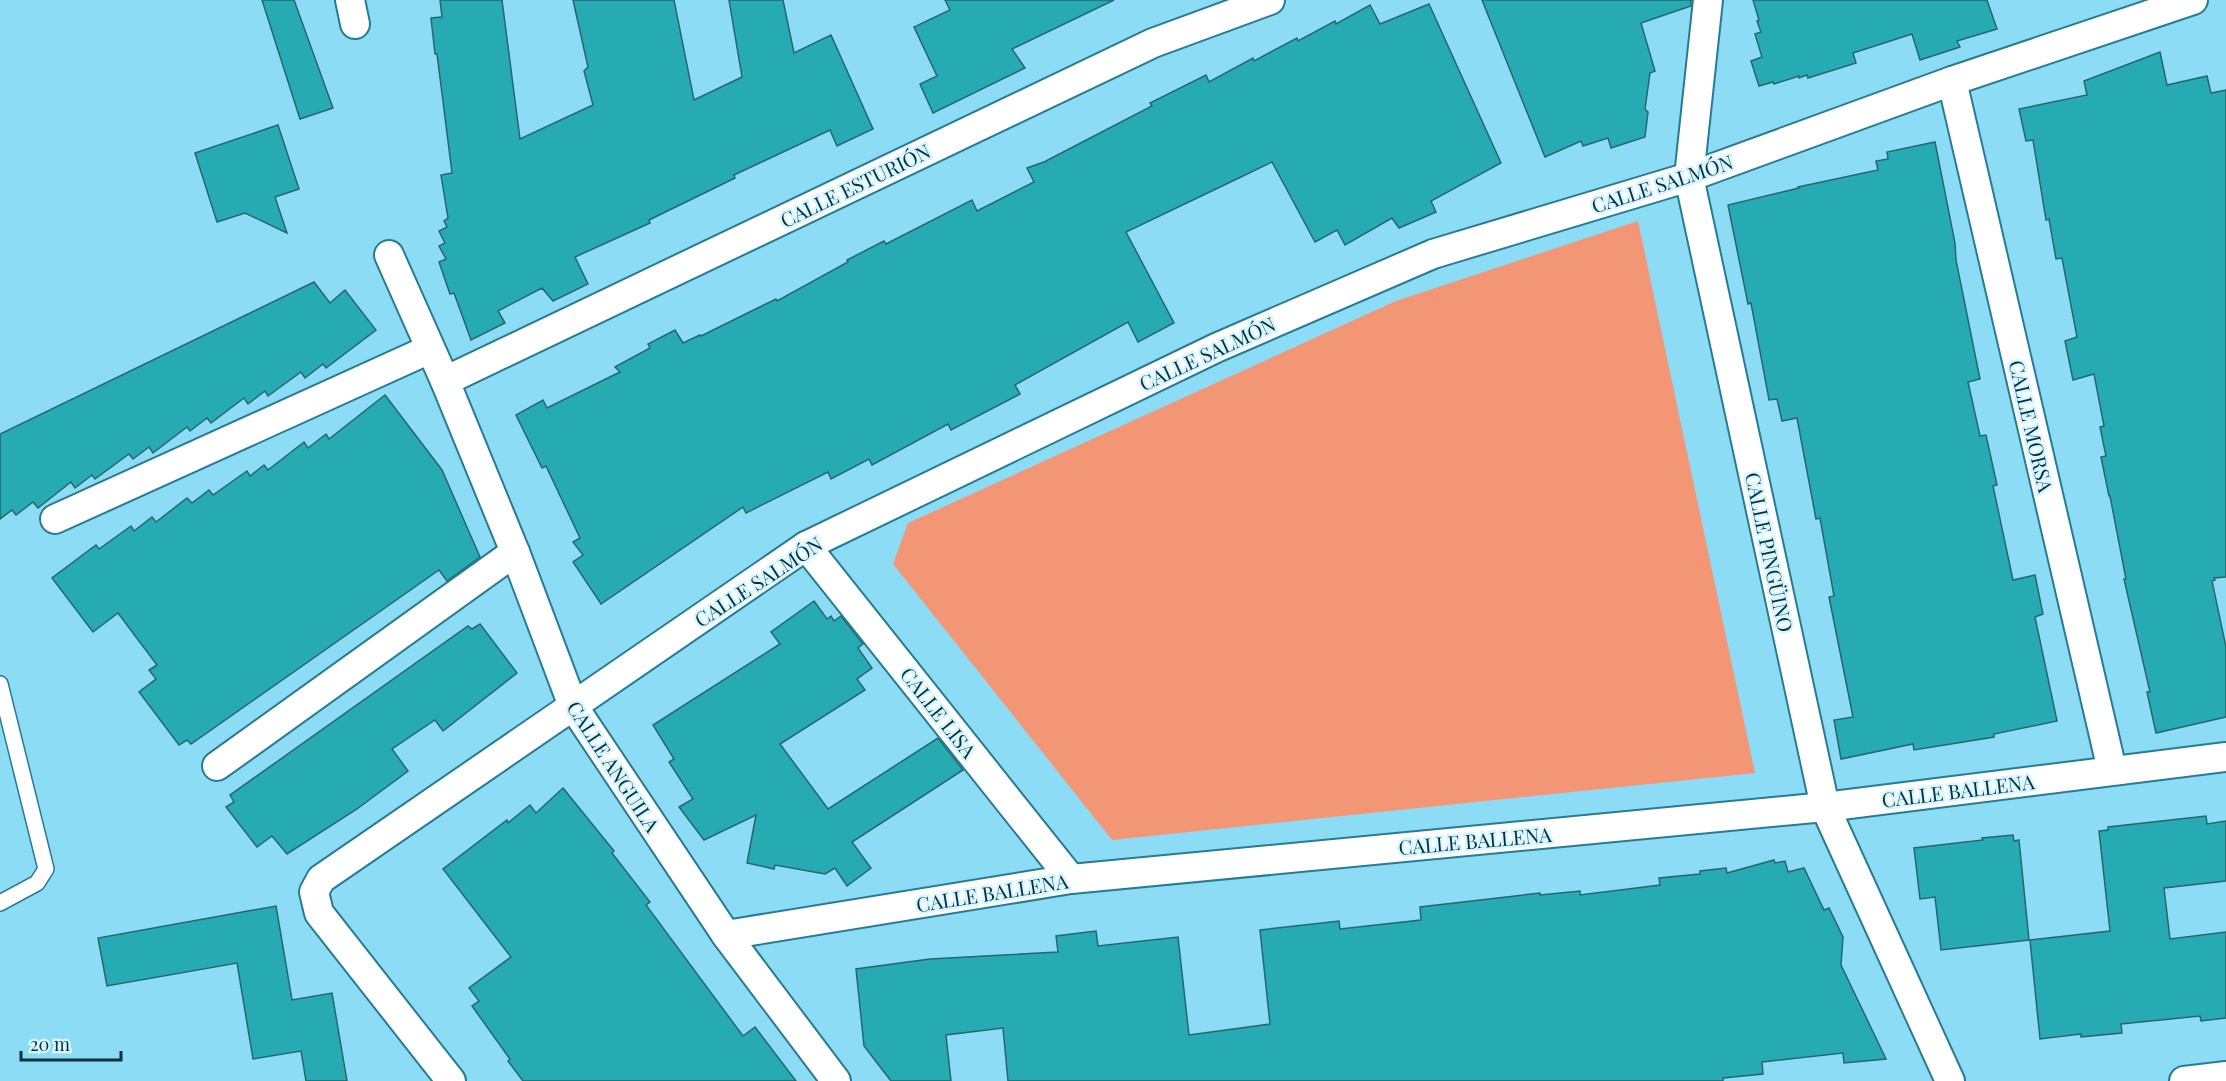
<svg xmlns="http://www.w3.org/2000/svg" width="2226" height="1081" viewBox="0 0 2226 1081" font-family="'Playfair Display',serif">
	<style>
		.green { fill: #f39675 }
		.building { fill: #26abb2; stroke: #27676a; stroke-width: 1.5 }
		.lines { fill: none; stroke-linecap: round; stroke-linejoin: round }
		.lane-casing { stroke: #277b92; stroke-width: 18 }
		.street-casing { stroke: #277b92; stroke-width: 32 }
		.lane { stroke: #fff; stroke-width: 15 }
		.street { stroke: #fff; stroke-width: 28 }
		.labels { text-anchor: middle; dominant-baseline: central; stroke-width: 5; stroke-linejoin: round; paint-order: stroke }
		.street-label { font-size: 20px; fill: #00323f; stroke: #d9f5fe }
	</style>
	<rect width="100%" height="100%" fill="#8cdcf6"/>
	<polygon class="green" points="1638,221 1755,773 1112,840 893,564 908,523 1396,301"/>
	<g class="building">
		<polygon points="262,0 294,0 333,108 300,119"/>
		<polygon points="440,0 502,0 520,139 593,105 584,71 588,67 573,0 674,0 694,100 742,77 729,0 783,0 794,53 831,35 873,129 837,146 830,130 734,175 735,178 649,220 650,223 575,257 588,284 553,301 542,288 498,311 505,323 471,340 454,293 450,294 439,262 446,259 439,246 445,243 439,231 447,227 444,221 448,218 441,175 452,173 437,54 435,54 431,18 442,17"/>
		<polygon points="945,0 1114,0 1012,49 1025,68 933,113 920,84 937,76 914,27 950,10"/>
		<polygon points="1482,0 1691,0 1691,6 1641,23 1655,71 1650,73 1645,109 1648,112 1645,137 1611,148 1608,138 1583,146 1581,141 1545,157"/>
		<polygon points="1753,0 1987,0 1997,29 1957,41 1960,47 1920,60 1912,34 1853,53 1856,63 1808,78 1807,75 1799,78 1799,76 1774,84 1773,82 1759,86 1751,61 1762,57 1755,34 1761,32 1757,21 1759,20"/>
		<polygon points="1429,4 1501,163 1431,201 1436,212 1399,228 1392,218 1345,245 1337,230 1315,242 1272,162 1243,176 1126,232 1174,323 1138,342 1128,322 1015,385 1020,394 951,430 948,424 872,465 869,459 831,479 828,472 746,513 743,507 601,604 573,562 583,555 573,542 580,538 546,466 542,468 516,415 543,400 547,408 620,372 615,367 650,348 648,344 675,330 683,343 700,335 701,336 776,299 777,301 848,262 847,260 884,241 886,244 972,200 977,211 1034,182 1027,168 1044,162 1152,106 1150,103 1206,75 1209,82 1253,58 1254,61 1297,38 1298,41 1335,21 1336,24 1370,5 1380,24"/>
		<polygon points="2160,52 2167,85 2207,76 2211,93 2226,90 2226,577 2214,578 2215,580 2212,581 2226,647 2226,717 2156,733 2147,692 2150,692 2124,579 2126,579 2110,496 2109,496 2101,457 2106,456 2100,427 2104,426 2094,374 2073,380 2065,341 2077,337 2062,258 2056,259 2049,219 2046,220 2033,140 2026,141 2019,109 2087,95 2084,81"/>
		<polygon points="278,125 299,189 275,197 287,233 245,213 217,222 195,153"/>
		<polygon points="1935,142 1955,243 1956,260 1980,379 1968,382 1980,436 1986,435 1997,485 1993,486 2013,580 2035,575 2043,614 2035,617 2057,721 1994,734 1994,737 1914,750 1913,744 1841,759 1834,720 1853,717 1829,597 1834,596 1820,518 1816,519 1797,418 1782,421 1777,399 1769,400 1751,303 1748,304 1728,205 1799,188 1798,187 1878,170 1876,161 1888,159 1887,152"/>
		<polygon points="314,282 330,303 345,290 376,330 326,368 323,364 305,378 301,372 268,396 265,391 248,404 244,398 211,423 207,418 190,431 187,427 153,453 149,447 133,459 129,454 95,479 92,475 75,488 71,482 38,508 33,502 16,515 12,510 0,519 0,434"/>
		<polygon points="385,395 442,470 480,557 447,581 439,570 191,744 187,740 179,745 139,692 156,679 149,670 157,665 118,613 93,632 52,578 96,545 99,549 131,526 134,531 152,517 156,522 187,498 192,503 209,490 213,495 247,471 250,476 264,465 268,470 304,442 308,448 326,434 329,439"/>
		<polygon points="814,601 827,619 831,616 834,621 841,616 863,644 858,648 872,668 857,679 865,690 780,744 828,809 938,738 963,770 852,842 871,868 847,886 835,868 825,874 775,865 774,869 747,863 756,815 704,840 679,807 693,799 669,762 674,759 653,725 780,644 771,632"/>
		<polygon points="480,624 517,673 443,731 435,720 392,749 408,771 357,809 287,854 272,836 257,847 226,807 234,802 230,795 468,626 472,629"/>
		<polygon points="563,788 614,851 612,853 650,902 646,905 743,1036 755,1027 796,1081 523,1081 508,1061 510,1059 472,1006 479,1001 469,988 511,957 443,869 507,820 508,823 530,805 536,813"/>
		<polygon points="2206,816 2207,824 2226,821 2226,881 2164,888 2170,939 2226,932 2226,1018 2201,1021 2200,1016 2121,1024 2122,1033 2081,1037 2081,1034 2040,1039 2030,940 2110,931 2099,831 2108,830 2108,827"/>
		<polygon points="2013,835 2014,841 2019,840 2029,940 1941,950 1935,897 1920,899 1914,848 1983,840 1982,838"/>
		<polygon points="1774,860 1775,863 1785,861 1788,872 1804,868 1824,910 1829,908 1843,937 1841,965 1886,1059 1844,1063 1843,1053 1762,1062 1763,1074 1723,1078 1723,1081 1008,1081 1003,1028 946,1035 951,1081 891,1081 864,1046 856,969 930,959 1058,952 1056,936 1096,931 1098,946 1178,937 1189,1035 1270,1024 1260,930 1339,921 1340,929 1421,920 1420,907 1540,893 1540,895 1580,891 1580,895 1660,885 1659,878 1700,874 1700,871 1726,868 1727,873"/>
		<polygon points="276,906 292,1000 332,993 347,1081 306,1081 301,1051 253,1059 237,963 107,986 98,938"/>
	</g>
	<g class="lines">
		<g class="lane-casing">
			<polyline id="lane" points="0,684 46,869 37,883 0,903"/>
		</g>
		<g class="street-casing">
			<g id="street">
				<polyline points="350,0 355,24"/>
				<polyline points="1708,0 1689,177 1825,807 1950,1081"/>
				<polyline points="1952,81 2112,770"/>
				<polyline points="389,255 445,381 515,552 573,706 726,935 836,1081"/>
				<polyline points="445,381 1153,43 1270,0"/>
				<polyline points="55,519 430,349"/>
				<polyline points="806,546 1071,879"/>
				<polyline points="217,766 515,552"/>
				<polyline points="726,935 1071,879 1825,807 2226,757"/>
				<polyline points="451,1081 319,913 314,892 321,879 806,546 1216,348 1433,254 1689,177 1952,81 2193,0"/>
				<polyline points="2184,1081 2226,1076"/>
			</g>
		</g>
		<use href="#lane" class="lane"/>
		<use href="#street" class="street"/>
	</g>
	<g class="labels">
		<g class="street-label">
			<text transform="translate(1662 183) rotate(-18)">CALLE SALMÓN</text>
			<text transform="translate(855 185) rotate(-26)">CALLE ESTURIÓN</text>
			<text transform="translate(1207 353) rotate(-25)">CALLE SALMÓN</text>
			<text transform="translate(2032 426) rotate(77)">CALLE MORSA</text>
			<text transform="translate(1770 552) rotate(78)">CALLE PINGÜINO</text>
			<text transform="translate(758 581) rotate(-33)">CALLE SALMÓN</text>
			<text transform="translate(939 712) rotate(52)">CALLE LISA</text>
			<text transform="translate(614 766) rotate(57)">CALLE ANGUILA</text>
			<text transform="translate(1958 790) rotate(-7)">CALLE BALLENA</text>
			<text transform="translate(1475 840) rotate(-5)">CALLE BALLENA</text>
			<text transform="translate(992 892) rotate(-9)">CALLE BALLENA</text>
		</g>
	</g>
	<path d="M21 1051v9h100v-9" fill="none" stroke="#00323f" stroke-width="3"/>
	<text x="30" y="1051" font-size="18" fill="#00323f" stroke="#d9f5fe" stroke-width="4.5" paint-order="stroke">20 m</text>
</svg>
